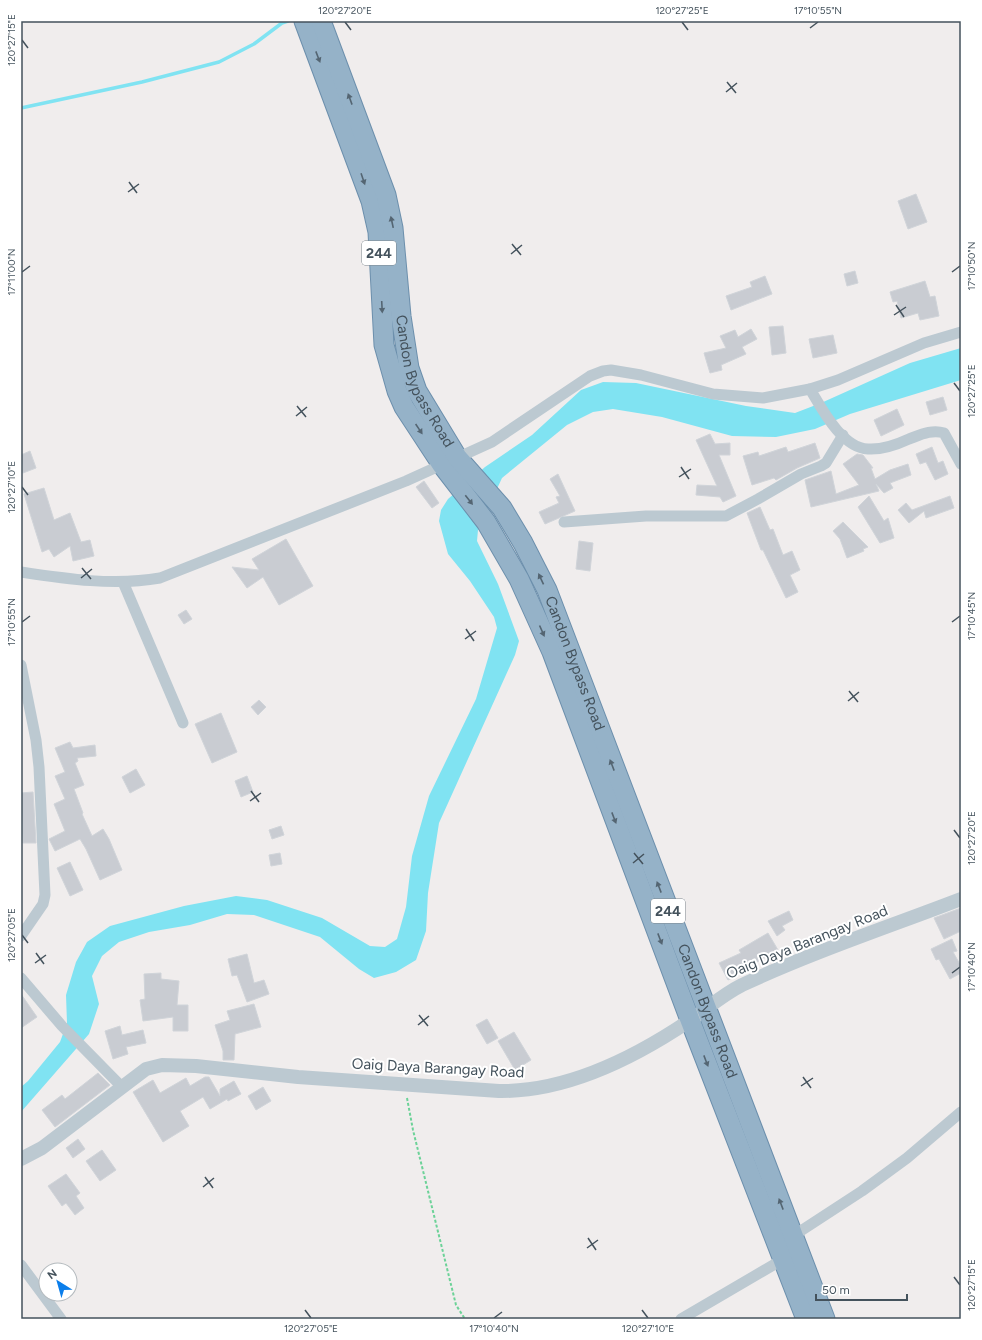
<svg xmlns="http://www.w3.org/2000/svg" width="982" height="1340" viewBox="0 0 982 1340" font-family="Figtree,sans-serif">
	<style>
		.water { fill: #80e3f2 }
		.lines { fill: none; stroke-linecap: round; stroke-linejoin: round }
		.stream { stroke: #80e3f2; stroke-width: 3.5 }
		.building { fill: #c9ccd2; stroke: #d0d4d9 }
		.trunk-casing { stroke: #6c8fac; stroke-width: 21 }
		.path { stroke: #6cd298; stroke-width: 2; stroke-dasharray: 3 2; stroke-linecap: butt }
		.minor { stroke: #bcc9d1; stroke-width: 11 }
		.tertiary { stroke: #bcc9d1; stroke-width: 14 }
		.trunk { stroke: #95b2c8; stroke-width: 19 }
		.oneway { fill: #546572 }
		.ticks { fill: none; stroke: #44525c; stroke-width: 1.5 }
		.labels { text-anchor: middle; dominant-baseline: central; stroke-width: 4; stroke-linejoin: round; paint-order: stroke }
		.shield { fill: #fff; stroke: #7c868d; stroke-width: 1 }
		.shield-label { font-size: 14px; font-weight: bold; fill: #44525c }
		.street-label { font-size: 15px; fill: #44525c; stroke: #fff }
		.neatline { fill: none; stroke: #44525c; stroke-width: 1.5 }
		.ticks-label { font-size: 10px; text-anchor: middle; fill: #44525c }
	</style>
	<rect width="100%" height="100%" fill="#f0eded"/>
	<polygon class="water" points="961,348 961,380 850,414 815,429 776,437 732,436 662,417 613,409 593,412 567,425 502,478 478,530 477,541 498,584 519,641 515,655 439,823 428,893 426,931 416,960 396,972 374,978 359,969 320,937 254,915 227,914 190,925 149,932 119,942 102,956 92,976 99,1004 89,1034 21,1112 21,1087 28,1081 60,1042 67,1023 66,995 76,962 87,942 110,926 184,906 236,896 267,900 322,918 370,946 385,947 397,939 406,907 412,856 429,796 476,699 497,628 494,617 470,581 448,554 439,521 441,510 448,499 485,467 532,435 581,390 603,382 636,383 746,406 795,413 821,403 910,363"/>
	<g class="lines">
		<polyline class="stream" points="21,108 142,82 219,62 254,44 282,23 288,21"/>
	</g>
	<g class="building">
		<polygon points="916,194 927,222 908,229 898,201"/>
		<polygon points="855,271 858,283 847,286 844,274"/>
		<polygon points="765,276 772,294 731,310 726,296 752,287 750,282"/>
		<polygon points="925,281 930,297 935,296 939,316 920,320 918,313 901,318 897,301 893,302 890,292"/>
		<polygon points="783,326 786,353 772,355 769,327"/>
		<polygon points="751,329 757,339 742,347 746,354 721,365 722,370 710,373 704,353 726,348 720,336 735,330 738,337"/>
		<polygon points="833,335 837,353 813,358 809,339"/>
		<polygon points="943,397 947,410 930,415 926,402"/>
		<polygon points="897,409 904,425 881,436 874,420"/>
		<polygon points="710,434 715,444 730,443 730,455 719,455 736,496 723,502 720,497 696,495 697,485 717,486 696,440"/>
		<polygon points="815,443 820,458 797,468 776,480 774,478 752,485 743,456 758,452 759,456 786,447 788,452"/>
		<polygon points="932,447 938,463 943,461 948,474 935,480 926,462 920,464 916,454"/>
		<polygon points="30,451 36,468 23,473 21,455"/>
		<polygon points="857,454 863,455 873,468 871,468 875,479 890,470 908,464 911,475 890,483 893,488 884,493 876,484 879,491 811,507 805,480 831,471 836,494 859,485 843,464"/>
		<polygon points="558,474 575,511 545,524 539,512 559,503 556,497 560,496 550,479"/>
		<polygon points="424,481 439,503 432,508 416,487"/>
		<polygon points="44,488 54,520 70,513 81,542 90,540 94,556 73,561 70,546 54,557 49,549 42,552 24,494"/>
		<polygon points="869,496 884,521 888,518 894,538 880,543 858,507"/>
		<polygon points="950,496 954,508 926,518 924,511 909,523 898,510 906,503 912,510"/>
		<polygon points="760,507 770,530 773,529 783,555 792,551 800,570 790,575 798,592 786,598 763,550 761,550 747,513"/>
		<polygon points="843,522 868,547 863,549 864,551 847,558 840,539 833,531"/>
		<polygon points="286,539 313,586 279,605 263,577 247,588 232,567 259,570 252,559"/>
		<polygon points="579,541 593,543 590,571 576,569"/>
		<polygon points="186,610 192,619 184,624 178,615"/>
		<polygon points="259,700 266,707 258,715 251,707"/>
		<polygon points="221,713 237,752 212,763 195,724"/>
		<polygon points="70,742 73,748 95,745 96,756 77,758 78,761 75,763 84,785 74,789 83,813 82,814 92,836 103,829 109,839 122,870 100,880 86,849 80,839 55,851 49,839 65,831 54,804 65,799 55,776 65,772 55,748"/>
		<polygon points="136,769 145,785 130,793 122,777"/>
		<polygon points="247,776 253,792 241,797 235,781"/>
		<polygon points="33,792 36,843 23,843 21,793"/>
		<polygon points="281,826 284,835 272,839 269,830"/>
		<polygon points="280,853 282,864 271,866 269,855"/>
		<polygon points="70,862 83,890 70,896 57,868"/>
		<polygon points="961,908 961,931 944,939 934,918"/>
		<polygon points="789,911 793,920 782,926 785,930 777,936 768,921"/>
		<polygon points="768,933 778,950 750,966 752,968 728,980 719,963 741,953 739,950"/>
		<polygon points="952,939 957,951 953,952 961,966 961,973 950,979 939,959 936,960 931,949"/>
		<polygon points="247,954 254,983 264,980 269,994 247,1002 237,975 232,976 228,959"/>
		<polygon points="161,973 161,979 179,981 177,1005 188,1005 188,1031 173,1031 173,1017 143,1021 140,1000 145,999 144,974"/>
		<polygon points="21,994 37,1017 21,1028"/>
		<polygon points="254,1004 261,1027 235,1034 234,1060 223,1060 223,1051 215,1025 230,1020 227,1011"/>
		<polygon points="487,1019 498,1038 487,1044 476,1025"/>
		<polygon points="120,1026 122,1035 143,1030 146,1043 126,1047 128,1054 113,1059 105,1031"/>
		<polygon points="514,1032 531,1060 515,1070 498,1041"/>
		<polygon points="98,1073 110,1085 55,1127 42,1110 62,1095 65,1099"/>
		<polygon points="205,1077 209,1077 220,1096 220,1089 234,1081 241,1094 228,1101 227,1099 210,1109 203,1097 180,1111 189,1126 163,1142 133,1092 153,1080 160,1093 186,1078 190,1086"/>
		<polygon points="263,1087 271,1101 256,1110 248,1096"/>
		<polygon points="78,1139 85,1149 73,1158 66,1148"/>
		<polygon points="102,1150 116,1170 100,1181 86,1161"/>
		<polygon points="66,1174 80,1193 76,1196 84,1208 75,1215 66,1203 62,1206 48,1186"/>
	</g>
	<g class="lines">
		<g class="trunk-casing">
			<g id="trunk">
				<polyline points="304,21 371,201 378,232 384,345 397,391 404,407 442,465 486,522 519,579 552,652 690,1020 806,1319"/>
				<path id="s1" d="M321,21l65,174 7,33 8,88 8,52 8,23 40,66 45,51 21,35 24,47 278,729"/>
			</g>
		</g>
		<polyline class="path" points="407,1098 413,1130 456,1305 465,1319"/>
		<g class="minor">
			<path d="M810,389c12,20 32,59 58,60 14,1 28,-4 41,-10 11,-4 23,-10 35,-6l17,31"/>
			<polyline points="564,522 646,516 726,516 758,499 801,474 821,466 826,463 843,435"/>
			<path d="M21,572c46,7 93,14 139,6l246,-97 86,-39 98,-66 13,-5 8,-1 30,5 72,19 50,4 47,-9 28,-9 86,-37 37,-11"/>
			<polyline points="123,582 183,723"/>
			<polyline points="21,665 36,740 39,767 45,895 43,904 21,936"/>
			<polyline points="21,978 62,1026 122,1087"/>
			<polyline points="793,1236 862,1191 907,1158 961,1112"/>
			<polyline points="21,1265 61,1319"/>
			<polyline points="681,1319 787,1257"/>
		</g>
		<path class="tertiary" d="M21,1159l21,-11 104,-79 16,-4 34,1 102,11 201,14c68,1 135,-33 190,-70 18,-12 33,-26 53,-36 71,-33 146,-58 219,-86"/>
		<use href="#trunk" class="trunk"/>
	</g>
	<defs><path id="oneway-solid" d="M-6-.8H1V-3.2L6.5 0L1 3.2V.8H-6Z"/></defs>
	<g class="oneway">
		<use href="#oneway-solid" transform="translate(318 57) rotate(69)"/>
		<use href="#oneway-solid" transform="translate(350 99) rotate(-110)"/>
		<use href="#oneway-solid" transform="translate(363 179) rotate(71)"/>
		<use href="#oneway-solid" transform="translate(392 222) rotate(-102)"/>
		<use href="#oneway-solid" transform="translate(382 307) rotate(87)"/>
		<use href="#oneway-solid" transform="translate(419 429) rotate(56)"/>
		<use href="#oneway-solid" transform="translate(469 500) rotate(52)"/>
		<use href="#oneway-solid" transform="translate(541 579) rotate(-115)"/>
		<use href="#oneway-solid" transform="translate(542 631) rotate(66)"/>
		<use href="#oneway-solid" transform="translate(612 765) rotate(-111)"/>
		<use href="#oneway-solid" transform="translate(614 818) rotate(69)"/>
		<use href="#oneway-solid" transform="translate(659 887) rotate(-111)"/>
		<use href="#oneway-solid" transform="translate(660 939) rotate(69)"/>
		<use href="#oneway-solid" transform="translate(706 1061) rotate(69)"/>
		<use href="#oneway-solid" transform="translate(781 1204) rotate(-111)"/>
	</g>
	<path class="ticks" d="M345,22l6,8M682,22l6,8M810,28l8,-6M22,40l6,8M727,82l9,11M726,92l11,-9M129,182l8,11M128,192l11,-8M512,244l9,11M511,254l11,-9M22,272l8,-6M952,272l8,-6M896,305l8,12M894,315l12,-8M954,383l6,8M297,406l9,11M296,416l11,-9M681,467l8,12M679,477l12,-8M22,487l6,8M82,568l9,11M81,578l11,-9M22,622l8,-6M952,622l8,-6M466,629l8,12M465,639l11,-8M849,691l9,11M848,701l11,-9M251,791l8,11M250,801l11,-8M954,830l6,8M634,853l9,11M633,863l11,-9M22,935l6,8M36,953l8,11M35,963l11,-8M952,973l8,-6M419,1015l9,11M418,1025l11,-9M803,1077l8,11M801,1086l12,-8M205,1177l8,11M203,1187l11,-9M588,1238l8,12M587,1248l11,-8M954,1277l6,8M305,1310l6,8M642,1310l6,8M494,1318l8,-6"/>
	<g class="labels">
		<g class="shield">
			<rect x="362" y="241" width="34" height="24" rx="3"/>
			<rect x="651" y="899" width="34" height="24" rx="3"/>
		</g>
		<g class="shield-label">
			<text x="379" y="253">244</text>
			<text x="668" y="911">244</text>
		</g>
		<g class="street-label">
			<text stroke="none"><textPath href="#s1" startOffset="378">Candon Bypass Road</textPath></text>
			<text stroke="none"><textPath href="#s1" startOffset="702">Candon Bypass Road</textPath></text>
			<text transform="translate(807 942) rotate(-22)">Oaig Daya Barangay Road</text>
			<text stroke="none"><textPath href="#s1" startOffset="1074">Candon Bypass Road</textPath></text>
			<text transform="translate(438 1068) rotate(3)">Oaig Daya Barangay Road</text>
		</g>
	</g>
	<rect width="982" height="1340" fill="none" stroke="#ffffff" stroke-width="44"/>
	<g transform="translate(58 1282) rotate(323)"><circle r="19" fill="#ffffff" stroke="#b4babe"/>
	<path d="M0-3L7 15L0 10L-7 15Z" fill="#0b7eeb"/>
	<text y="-6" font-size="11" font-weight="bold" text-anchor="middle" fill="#44525c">N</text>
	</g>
	<path d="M816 1294v6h91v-6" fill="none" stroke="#44525c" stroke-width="2"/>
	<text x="822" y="1294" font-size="12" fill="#44525c" stroke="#ffffff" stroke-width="3" paint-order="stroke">50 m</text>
	<rect x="22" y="22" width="938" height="1296" class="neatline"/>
	<g class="ticks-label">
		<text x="345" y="14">120°27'20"E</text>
		<text x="682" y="14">120°27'25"E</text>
		<text x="818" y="14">17°10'55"N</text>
		<text transform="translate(11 40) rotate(-90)" y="4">120°27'15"E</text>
		<text transform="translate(971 266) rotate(-90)" y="4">17°10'50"N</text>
		<text transform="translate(11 272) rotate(-90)" y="4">17°11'00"N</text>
		<text transform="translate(971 391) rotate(-90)" y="4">120°27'25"E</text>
		<text transform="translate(11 487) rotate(-90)" y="4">120°27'10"E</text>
		<text transform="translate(971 616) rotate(-90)" y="4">17°10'45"N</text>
		<text transform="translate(11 622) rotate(-90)" y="4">17°10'55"N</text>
		<text transform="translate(971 838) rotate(-90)" y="4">120°27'20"E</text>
		<text transform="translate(11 935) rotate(-90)" y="4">120°27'05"E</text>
		<text transform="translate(971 967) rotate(-90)" y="4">17°10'40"N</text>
		<text transform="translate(971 1285) rotate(-90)" y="4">120°27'15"E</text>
		<text x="311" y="1332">120°27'05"E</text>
		<text x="494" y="1332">17°10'40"N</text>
		<text x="648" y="1332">120°27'10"E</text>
	</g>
</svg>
